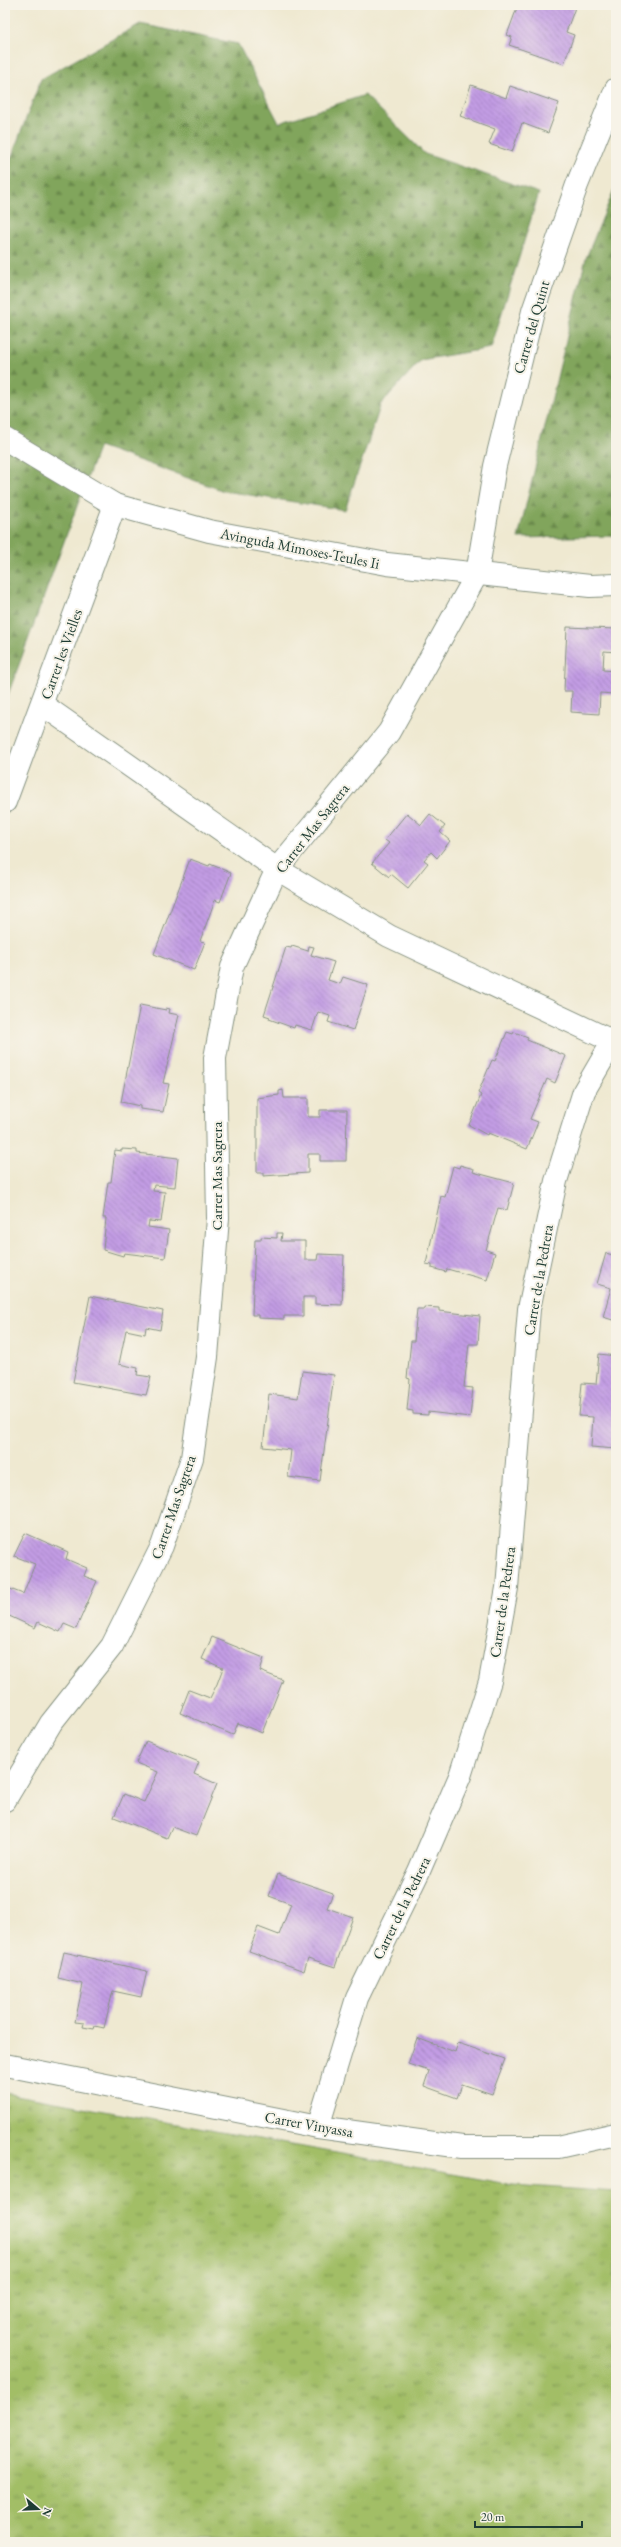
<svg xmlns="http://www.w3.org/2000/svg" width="621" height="2547" viewBox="0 0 621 2547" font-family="'EB Garamond',serif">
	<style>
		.grass { fill: url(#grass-tufts); stroke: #607e4d }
		.forest { fill: url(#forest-firs); stroke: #507148 }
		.building { fill: url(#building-back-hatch) }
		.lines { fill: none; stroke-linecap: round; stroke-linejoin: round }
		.street-casing { stroke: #879382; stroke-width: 24 }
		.street { stroke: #fff; stroke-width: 22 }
		.labels { text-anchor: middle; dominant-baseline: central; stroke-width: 4; stroke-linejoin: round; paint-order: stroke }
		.street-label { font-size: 15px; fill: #1f3d34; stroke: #f7f3e8 }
	</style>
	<defs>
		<pattern id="grass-tufts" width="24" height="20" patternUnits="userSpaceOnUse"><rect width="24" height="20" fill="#a2be66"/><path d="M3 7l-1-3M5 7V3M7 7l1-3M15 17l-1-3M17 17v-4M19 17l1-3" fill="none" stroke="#839c55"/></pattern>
		<pattern id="forest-firs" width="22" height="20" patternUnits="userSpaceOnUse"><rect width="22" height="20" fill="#81a55b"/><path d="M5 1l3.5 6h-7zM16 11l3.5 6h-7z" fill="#69884c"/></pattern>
		<pattern id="building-back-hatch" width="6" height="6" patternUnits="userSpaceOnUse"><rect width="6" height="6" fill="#c29ce4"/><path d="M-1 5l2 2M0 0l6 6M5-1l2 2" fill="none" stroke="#9d80ba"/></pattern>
	</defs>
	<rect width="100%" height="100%" fill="#f7f3e8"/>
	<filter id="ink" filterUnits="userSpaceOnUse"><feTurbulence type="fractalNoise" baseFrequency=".025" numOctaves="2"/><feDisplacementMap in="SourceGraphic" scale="8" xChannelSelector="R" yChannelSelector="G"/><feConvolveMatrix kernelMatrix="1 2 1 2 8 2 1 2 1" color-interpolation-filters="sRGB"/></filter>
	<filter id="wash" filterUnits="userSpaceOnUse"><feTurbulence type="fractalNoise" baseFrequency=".012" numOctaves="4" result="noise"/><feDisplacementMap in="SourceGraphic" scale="16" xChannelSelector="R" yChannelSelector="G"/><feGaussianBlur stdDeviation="0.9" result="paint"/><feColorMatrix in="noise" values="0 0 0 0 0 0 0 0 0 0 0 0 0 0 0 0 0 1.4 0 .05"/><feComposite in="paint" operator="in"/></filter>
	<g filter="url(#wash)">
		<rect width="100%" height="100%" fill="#efe9d1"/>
		<polygon class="grass" points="5,2093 513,2185 616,2192 616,2542 5,2542"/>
		<g class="forest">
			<polygon points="140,24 238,44 279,123 365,95 425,154 539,193 491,348 421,360 381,404 345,510 224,491 99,446 5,703 5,174 41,79"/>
			<polygon points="616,185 616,536 518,538 586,258"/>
		</g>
		<g id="blocks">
			<g class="building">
				<polygon points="518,5 576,5 566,32 574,35 564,64 509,45 512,37 507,35"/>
				<polygon points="471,85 506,98 510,86 559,103 548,133 522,123 512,152 489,144 495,129 460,116"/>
				<polygon points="567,627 616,629 616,652 604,651 603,670 615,671 614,694 600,693 599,714 571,712 572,691 564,691"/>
				<polygon points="407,813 421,825 430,814 445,826 440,832 450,841 437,858 431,852 424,860 428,863 408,888 391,874 389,877 372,863 389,843 385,840"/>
				<polygon points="190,859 209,866 210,864 231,873 220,902 215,900 200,941 205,942 194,970 154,954"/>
				<polygon points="292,946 308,951 309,946 314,947 311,955 334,962 328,980 340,984 343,977 368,985 353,1030 328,1022 330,1016 318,1012 312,1030 295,1025 294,1028 269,1019 270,1017 264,1015 286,947 291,948"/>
				<polygon points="140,1005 166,1010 166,1008 170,1009 169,1013 179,1015 163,1083 169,1084 163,1112 140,1109 140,1106 121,1102"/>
				<polygon points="507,1032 513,1034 514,1032 528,1037 527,1040 566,1056 555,1083 547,1079 530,1119 538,1122 527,1149 488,1133 487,1135 469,1125 481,1095 478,1093 492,1060 495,1061"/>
				<polygon points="283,1090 284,1098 308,1098 308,1117 320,1117 320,1110 347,1110 346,1161 320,1161 320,1154 308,1154 308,1173 263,1176 263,1173 257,1173 257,1098 279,1095 279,1091"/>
				<polygon points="122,1149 137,1150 137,1153 178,1158 175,1187 154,1185 153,1191 165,1192 161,1222 149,1221 148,1227 169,1230 165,1258 124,1253 123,1256 103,1250 106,1218 103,1218 108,1182 111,1182 115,1150 122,1151"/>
				<polygon points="460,1165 474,1169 473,1172 514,1183 507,1210 498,1208 486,1250 495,1253 487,1280 447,1269 446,1272 432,1268 432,1265 426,1264 441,1196 445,1197 453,1166 459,1168"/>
				<polygon points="277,1233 282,1233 281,1241 305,1241 305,1260 317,1260 318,1254 344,1255 342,1305 315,1304 315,1297 303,1297 303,1316 284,1316 284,1319 258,1318 258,1315 252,1315 255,1240 261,1240 261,1237 277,1238"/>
				<polygon points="606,1253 616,1256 616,1321 603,1317 611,1288 597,1284"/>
				<polygon points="90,1296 163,1311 160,1330 146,1327 145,1334 126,1330 119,1364 138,1368 137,1375 151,1377 146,1395 73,1382"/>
				<polygon points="424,1307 439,1308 439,1311 480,1316 478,1344 469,1344 464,1387 473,1388 470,1417 428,1412 428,1415 413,1414 413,1411 407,1410 410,1379 407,1378 411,1341 414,1341 417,1309 424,1309"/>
				<polygon points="599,1354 616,1356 616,1449 591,1447 593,1417 579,1416 582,1383 596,1384"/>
				<polygon points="302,1371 334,1375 320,1481 288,1477 291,1450 263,1447 269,1394 298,1398"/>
				<polygon points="25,1533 68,1552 66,1559 87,1568 84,1576 97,1581 76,1629 64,1624 60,1632 38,1622 35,1628 5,1614 5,1587 23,1594 35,1564 14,1556"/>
				<polygon points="212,1637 264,1658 260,1671 283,1680 262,1733 238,1723 233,1735 180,1713 189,1690 210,1698 217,1684 223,1668 202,1659"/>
				<polygon points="146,1741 199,1762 194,1774 217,1784 196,1836 172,1827 167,1838 114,1817 124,1794 144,1802 158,1772 136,1763"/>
				<polygon points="278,1874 333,1893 327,1908 353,1917 335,1967 308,1958 304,1971 249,1951 258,1927 279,1935 291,1904 269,1896"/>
				<polygon points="64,1952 147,1971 141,1997 113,1991 104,2028 95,2026 94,2029 83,2027 84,2023 75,2022 83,1984 58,1978"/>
				<polygon points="417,2038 455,2052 458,2043 505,2059 492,2094 462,2084 457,2098 424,2086 429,2071 408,2064"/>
			</g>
		</g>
	</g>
	<g filter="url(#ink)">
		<use href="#blocks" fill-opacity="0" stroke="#879382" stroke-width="1"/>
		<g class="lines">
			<g class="street-casing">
				<g id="street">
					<polyline points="5,439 115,505 209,531 387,564 590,586 616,585"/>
					<polyline points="43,705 277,869 389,936 616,1043"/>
					<polyline points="5,802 115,505"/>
					<polyline points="5,1800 51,1723 112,1646 162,1546 192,1458 207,1357 218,1218 215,1058 232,967 277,869 389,732 477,574 495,466 533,311 577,185 616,89"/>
					<polyline points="5,2065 318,2127 462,2147 558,2147 616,2134"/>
					<polyline points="318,2127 357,1998 419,1871 460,1776 490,1681 507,1588 529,1309 556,1181 584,1091 616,1036"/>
				</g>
			</g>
			<use href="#street" class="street"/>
		</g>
	</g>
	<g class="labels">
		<g class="street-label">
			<text transform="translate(531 327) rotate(-74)">Carrer del Quint</text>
			<text transform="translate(300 548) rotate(11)">Avinguda Mimoses-Teules Ii</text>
			<text transform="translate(61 654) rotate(-70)">Carrer les Vielles</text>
			<text transform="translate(312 828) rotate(-52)">Carrer Mas Sagrera</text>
			<text transform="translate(216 1176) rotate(-90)">Carrer Mas Sagrera</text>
			<text transform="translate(538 1280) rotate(-80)">Carrer de la Pedrera</text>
			<text transform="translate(173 1507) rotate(-71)">Carrer Mas Sagrera</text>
			<text transform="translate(502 1602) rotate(-82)">Carrer de la Pedrera</text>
			<text transform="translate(401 1908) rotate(-64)">Carrer de la Pedrera</text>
			<text transform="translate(309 2124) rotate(10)">Carrer Vinyassa</text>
		</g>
	</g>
	<rect width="621" height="2547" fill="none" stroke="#f7f3e8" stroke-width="20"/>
	<g transform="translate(38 2509) rotate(109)" stroke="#f7f3e8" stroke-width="3" paint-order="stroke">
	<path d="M0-3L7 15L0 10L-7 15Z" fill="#1f3d34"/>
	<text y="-6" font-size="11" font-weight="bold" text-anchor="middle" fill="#1f3d34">N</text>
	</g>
	<path d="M475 2521v6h107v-6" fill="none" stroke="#1f3d34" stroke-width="2"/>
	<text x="481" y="2521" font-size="12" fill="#1f3d34" stroke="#f7f3e8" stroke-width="3" paint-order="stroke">20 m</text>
</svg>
